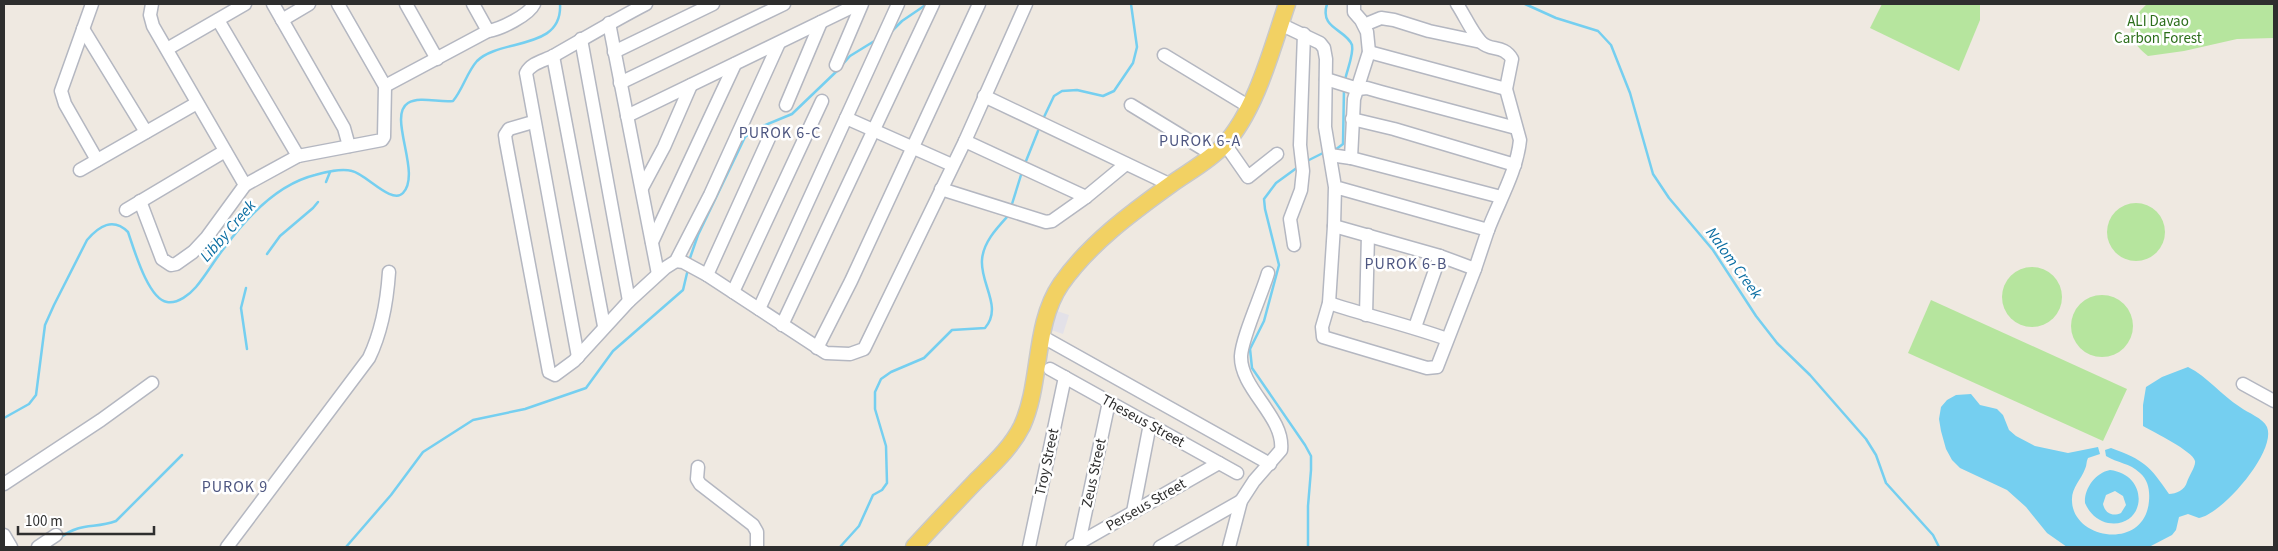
<svg xmlns="http://www.w3.org/2000/svg" width="2278" height="551" viewBox="0 0 2278 551" font-family="'Source Sans 3',sans-serif">
	<style>
		.industrial { fill: #e3e1e8 }
		.green { fill: #b6e59e }
		.water { fill: #75cff0; fill-rule: evenodd }
		.lines { fill: none; stroke-linecap: round; stroke-linejoin: round }
		.stream { stroke: #75cff0; stroke-width: 2.5 }
		.minor-casing { stroke: #b4b7c1; stroke-width: 15 }
		.major-casing { stroke: #c9c9c9; stroke-width: 19 }
		.minor { stroke: #fff; stroke-width: 12 }
		.major { stroke: #f2d163; stroke-width: 16 }
		.labels { text-anchor: middle; dominant-baseline: central; stroke-width: 5; stroke-linejoin: round; paint-order: stroke }
		.park-label { font-size: 15px; fill: #2c6e1b; stroke: #fff }
		.street-label { font-size: 15px; fill: #2e2e2e; stroke: #fff }
		.neighbourhood-label { font-size: 16px; letter-spacing: 1px; fill: #4d5680; stroke: #fff }
		.water-label { font-size: 16px; font-style: italic; fill: #0d6fa3; stroke: #fff }
	</style>
	<rect width="100%" height="100%" fill="#efe9e1"/>
	<polygon class="industrial" points="1057,311 1069,315 1063,334 1051,330"/>
	<g class="green">
		<polygon points="1882,4 1980,4 1980,20 1959,71 1870,28"/>
		<path d="M2147,4h127v34l-37,1 -53,12 -36,5c-23,-19 -23,-32 -1,-52z"/>
		<circle cx="2136" cy="232" r="29"/>
		<circle cx="2032" cy="297" r="30"/>
		<circle cx="2102" cy="326" r="31"/>
		<polygon points="1931,300 2127,389 2103,441 1908,353"/>
	</g>
	<g class="water">
		<path d="M2188,367c20,10 33,28 52,40 8,6 23,11 27,20 10,24 -45,87 -68,91l-11,-4 -9,3 -3,13 -4,5 -23,12h-82l-20,-14 -21,-26 -19,-17 -47,-22 -8,-8 -6,-11 -5,-18 -2,-12 2,-12 6,-7 9,-5 15,-1 9,11 17,4 6,6 6,15 7,6 19,10 33,7 30,-6 2,7 -12,4c-2,4 -1,7 -3,11 -4,11 -14,19 -13,32 1,39 73,50 77,0 1,-11 -1,-21 -9,-28 -10,-10 -23,-10 -34,-17l-1,-6 6,-2c33,12 39,18 58,46 7,0 16,-4 18,-12 2,-6 9,-16 8,-21 -2,-10 -42,-29 -52,-35v-21l3,-18 16,-10z"/>
		<path d="M2110,470c41,5 36,59 -2,53 -10,-2 -19,-10 -23,-20 -1,-14 10,-30 25,-33zM2115,491l8,5 3,9 -5,8c-9,4 -16,0 -18,-9l3,-9z"/>
	</g>
	<g class="lines">
		<g class="stream">
			<path d="M1327,4c-8,25 19,25 25,41 2,9 -5,25 -7,35"/>
			<polyline points="1525,4 1556,18 1598,31 1611,45 1630,93 1653,174 1669,198 1713,250 1756,316 1777,343 1810,375 1866,439 1876,455 1886,483 1933,535 1939,547"/>
			<polyline points="891,32 902,21 927,4"/>
			<polyline points="842,65 850,56 876,40"/>
			<polyline points="1044,117 1054,96 1062,91 1077,90 1103,96 1114,91 1133,63 1137,47 1131,4"/>
			<polyline points="1335,150 1343,144 1344,88"/>
			<polyline points="1309,160 1325,152"/>
			<polyline points="1026,161 1038,131"/>
			<polyline points="1298,167 1276,183 1264,199 1265,209 1279,265 1264,321 1250,349 1252,368 1305,445 1311,456 1311,470 1308,506 1308,547"/>
			<polyline points="326,182 330,172"/>
			<polyline points="1012,204 1021,175"/>
			<polyline points="267,254 280,236 313,208 318,202"/>
			<polyline points="690,258 698,235 745,137 758,128 792,114 839,69"/>
			<polyline points="246,288 241,308 247,349"/>
			<path d="M4,418l25,-14 7,-9 9,-70 9,-20 33,-65c12,-14 26,-23 41,-8 6,17 20,67 39,70 11,2 23,-8 29,-15 11,-13 19,-28 29,-40 22,-30 53,-63 90,-72 11,-3 26,-7 37,-4 14,3 40,34 51,22 19,-20 -16,-77 5,-90 12,-7 32,0 45,-2 10,-12 14,-29 24,-40 23,-23 86,-10 83,-57"/>
			<path d="M61,537c20,-15 34,-8 55,-16l66,-66"/>
			<polyline points="346,547 391,495 423,452 473,420 525,409 586,388 613,351 683,290 688,269"/>
			<path d="M840,547l19,-21 14,-31 9,-5 5,-7 -1,-37 -11,-37v-17l6,-13 10,-7 33,-14 28,-28 33,-2c18,-21 -5,-44 -3,-68 1,-17 14,-31 25,-43"/>
		</g>
		<g class="minor-casing">
			<g id="minor">
				<polyline points="92,4 61,91 65,104 97,160"/>
				<polyline points="152,4 150,15 153,26 245,185"/>
				<polyline points="273,4 344,128 349,146"/>
				<polyline points="406,4 437,59"/>
				<polyline points="473,4 488,31"/>
				<path d="M1457,4c8,12 14,27 24,38 10,10 22,2 31,17l-6,30 14,51c-3,31 -21,61 -32,90"/>
				<polyline points="218,20 298,156"/>
				<polyline points="282,20 309,4"/>
				<polyline points="609,23 658,274"/>
				<polyline points="1280,24 1320,43 1324,48 1326,59 1325,127 1335,187 1334,226 1329,303 1322,327 1323,337 1427,368 1437,367 1475,269 1488,230 1335,187"/>
				<polyline points="1364,25 1381,18 1394,20 1429,31 1481,42"/>
				<polyline points="83,29 146,132"/>
				<polyline points="581,39 629,301"/>
				<polyline points="167,49 245,4"/>
				<polyline points="614,52 713,4"/>
				<polyline points="1369,52 1506,89"/>
				<polyline points="1164,55 1248,106"/>
				<polyline points="553,56 604,326"/>
				<polyline points="836,65 862,4"/>
				<polyline points="1326,79 1358,89 1367,88 1381,92 1516,128"/>
				<polyline points="620,83 784,4"/>
				<path d="M385,86l103,-55c13,-2 41,-16 46,-27"/>
				<polyline points="984,96 1171,185"/>
				<polyline points="786,105 821,22"/>
				<polyline points="1131,105 1213,155"/>
				<polyline points="627,116 858,4"/>
				<polyline points="846,118 952,165"/>
				<polyline points="1352,119 1394,129 1515,165"/>
				<polyline points="533,122 509,129 505,135 506,142 549,372 555,375 574,361 629,301 665,268 676,261 710,195 779,43"/>
				<polyline points="965,141 1086,197"/>
				<polyline points="1225,144 1248,177 1277,154"/>
				<polyline points="1330,155 1351,158 1501,197"/>
				<polyline points="1351,158 1354,99 1369,52 1367,32 1361,20 1354,12 1354,4"/>
				<polyline points="80,170 197,103"/>
				<polyline points="642,188 664,147 691,85"/>
				<polyline points="941,189 1046,222 1052,221 1086,197 1126,164"/>
				<polyline points="140,201 162,259 171,265 176,264 193,252 207,237 245,185 298,156 382,140 384,137 385,86 338,4"/>
				<polyline points="126,210 225,151"/>
				<polyline points="1334,226 1440,256 1475,269"/>
				<polyline points="652,242 735,64"/>
				<polyline points="1294,245 1290,219 1301,190 1303,171 1300,145 1304,34"/>
				<polyline points="676,261 683,262 707,275 826,353 850,354 864,349 965,141 1026,4"/>
				<polyline points="707,275 769,138"/>
				<polyline points="733,292 822,101"/>
				<path d="M1329,303c39,13 79,22 118,36"/>
				<polyline points="759,309 898,4"/>
				<polyline points="1366,315 1368,235"/>
				<polyline points="782,325 933,4"/>
				<polyline points="1415,327 1440,256"/>
				<polyline points="1043,337 1270,464"/>
				<polyline points="817,348 851,281 979,4"/>
				<path d="M578,357l-52,-284c6,-11 19,-12 29,-18 30,-17 60,-35 91,-51"/>
				<polyline points="1050,369 1237,473"/>
				<polyline points="2243,384 2274,401"/>
				<polyline points="698,467 697,479 700,484 753,525 757,532 757,547"/>
				<polyline points="4,484 101,420 152,383"/>
				<polyline points="1133,512 1150,424"/>
				<polyline points="4,535 11,547"/>
				<polyline points="1079,543 1109,402"/>
				<polyline points="38,547 56,535"/>
				<path d="M227,547l142,-189c13,-27 18,-56 20,-86"/>
				<polyline points="1029,547 1065,377"/>
				<polyline points="1072,547 1219,463"/>
				<polyline points="1160,547 1241,501"/>
				<path d="M1229,547l12,-46 13,-20 27,-31c4,-33 -41,-61 -40,-94 1,-19 21,-62 27,-83"/>
			</g>
		</g>
		<g class="major-casing">
			<path id="major" d="M914,547c20,-22 41,-44 62,-66 17,-17 35,-33 46,-55 20,-44 11,-101 39,-142 28,-40 70,-71 109,-99 18,-13 39,-24 54,-40 32,-34 48,-97 63,-141"/>
		</g>
		<use href="#minor" class="minor"/>
		<use href="#major" class="major"/>
	</g>
	<g class="labels">
		<g class="park-label">
			<text x="2158" y="21">ALI Davao<tspan x="2158" dy="17">Carbon Forest</tspan></text>
		</g>
		<g class="street-label">
			<text transform="translate(1143 421) rotate(29)">Theseus Street</text>
			<text transform="translate(1047 462) rotate(-78)">Troy Street</text>
			<text transform="translate(1094 473) rotate(-78)">Zeus Street</text>
			<text transform="translate(1146 505) rotate(-30)">Perseus Street</text>
		</g>
		<g class="neighbourhood-label">
			<text x="780" y="133">PUROK 6-C</text>
			<text x="1200" y="141">PUROK 6-A</text>
			<text x="1406" y="264">PUROK 6-B</text>
			<text x="235" y="487">PUROK 9</text>
		</g>
		<g class="water-label">
			<text transform="translate(228 231) rotate(-49)">Libby Creek</text>
			<text transform="translate(1734 263) rotate(54)">Nalom Creek</text>
		</g>
	</g>
	<rect width="2278" height="551" fill="none" stroke="#2e2e2e" stroke-width="10"/>
	<path d="M18 526v8h136v-8" fill="none" stroke="#2e2e2e" stroke-width="2.5"/>
	<text x="25" y="526" font-size="15" fill="#2e2e2e" stroke="#ffffff" stroke-width="4" paint-order="stroke">100 m</text>
</svg>
